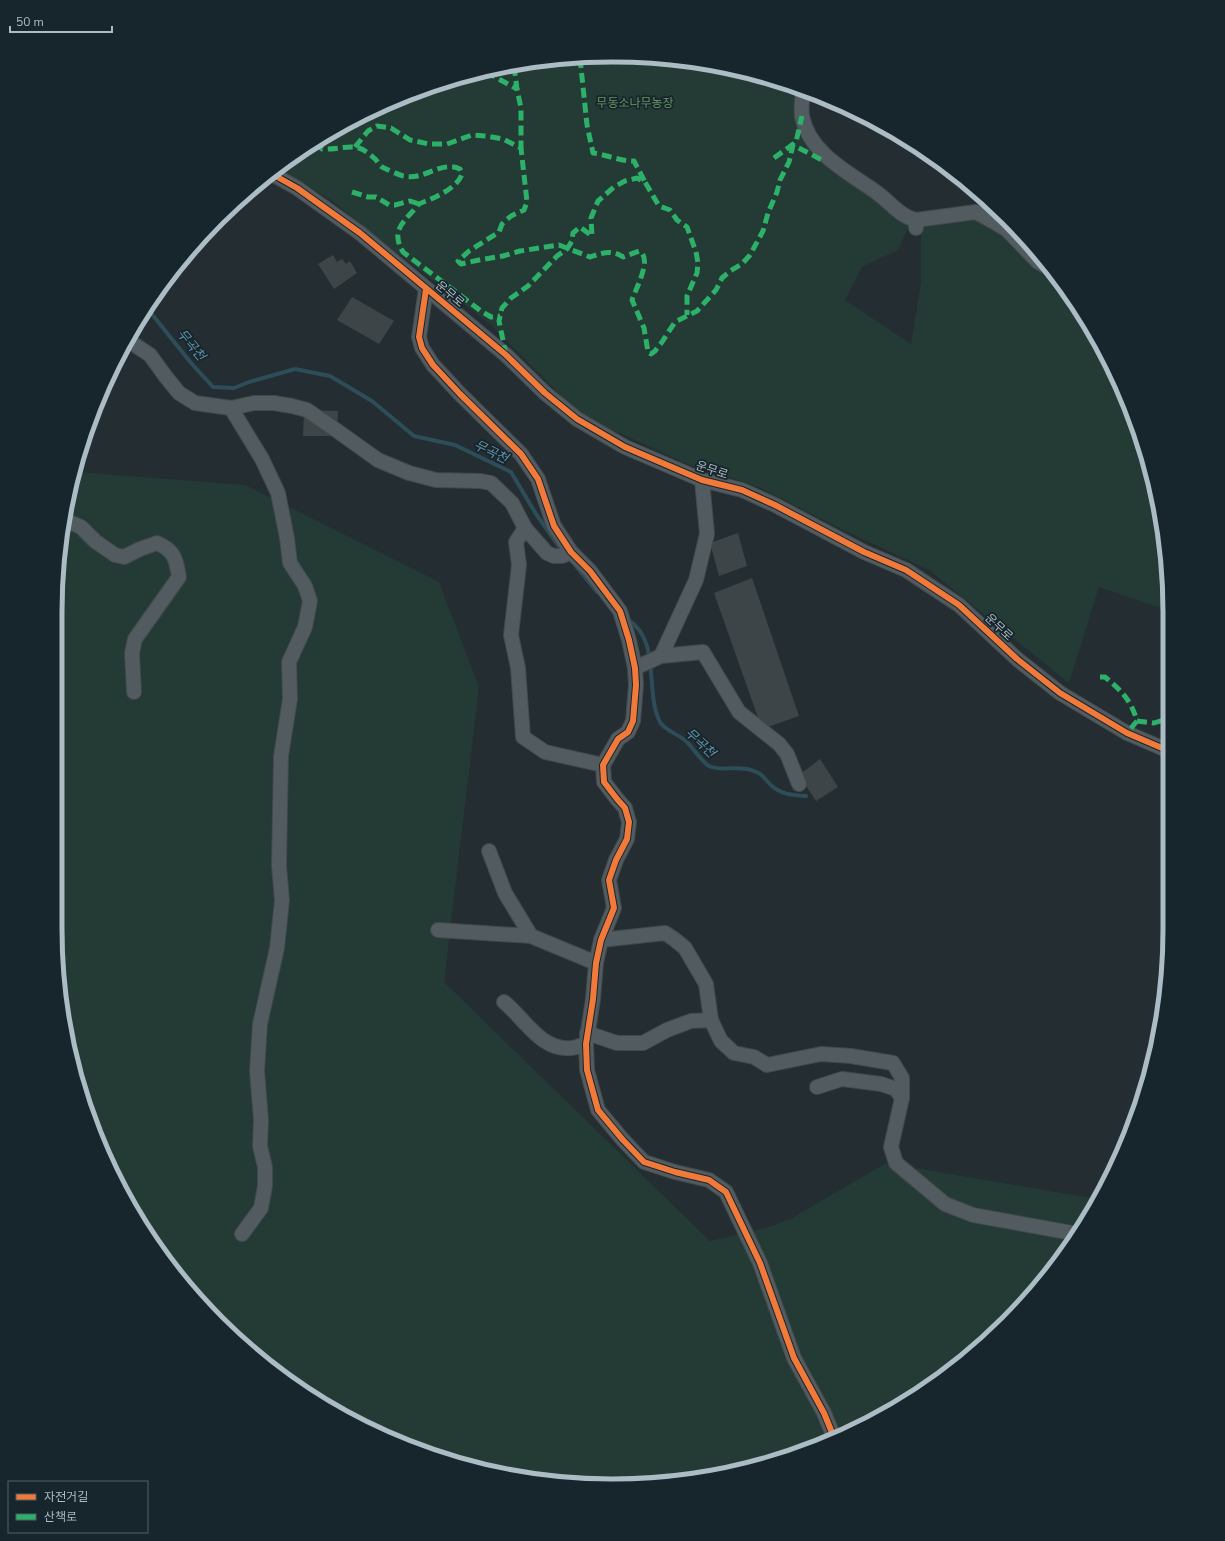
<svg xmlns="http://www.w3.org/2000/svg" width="1225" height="1541" viewBox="0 0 1225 1541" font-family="'Nunito Sans','Noto Sans KR',sans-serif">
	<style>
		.green { fill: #233a35 }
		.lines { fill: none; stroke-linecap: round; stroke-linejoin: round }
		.stream { stroke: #2d4d59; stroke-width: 4 }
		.building { fill: #3d4549 }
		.minor-casing { stroke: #42494c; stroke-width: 16 }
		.minor { stroke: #525b60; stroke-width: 14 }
		.quiet { stroke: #2db169; stroke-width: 5; stroke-dasharray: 10 5; stroke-linecap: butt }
		.cycleway-casing { stroke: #17252c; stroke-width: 8 }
		.cycleway { stroke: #f17a3a; stroke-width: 6 }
		.labels { text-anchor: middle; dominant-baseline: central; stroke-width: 3.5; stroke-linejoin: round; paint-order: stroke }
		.park-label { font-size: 12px; fill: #659661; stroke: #17252c }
		.street-label { font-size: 12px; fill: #abbcc5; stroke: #17252c }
		.water-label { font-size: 13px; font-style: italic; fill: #6193a7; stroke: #17252c }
		.rim { fill: none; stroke: #abbcc5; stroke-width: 5 }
	</style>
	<rect width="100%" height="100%" fill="#242d31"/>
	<g class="green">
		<polygon points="649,56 757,74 801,90 807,133 911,221 898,250 862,267 845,300 911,344 921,282 921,222 976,215 1005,231 1038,265 1054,276 1095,334 1140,434 1169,576 1169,611 1099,587 1069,683 929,570 839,528 756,486 687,464 580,415 491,325 389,247 331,200 279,169 334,130 434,85 540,60"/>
		<polygon points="77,472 245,485 439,582 479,687 444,982 710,1241 766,1228 792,1218 886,1163 1097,1199 1076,1238 980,1347 891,1411 757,1467 612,1486 468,1467 334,1411 218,1323 130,1207 74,1073 55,928 56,576"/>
	</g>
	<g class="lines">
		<g class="stream">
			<polyline points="144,314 151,313 191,363 213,387 234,388 249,382 295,369 330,376 372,401 414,436 455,445 511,472 536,514 560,548"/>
			<polyline points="575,565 597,592"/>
			<path d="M627,619c35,21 17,72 33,103 4,8 20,13 27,20 5,5 17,22 22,24 13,6 29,-1 42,4 13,4 12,8 21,16 10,9 22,9 34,10"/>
		</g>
	</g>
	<g class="building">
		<polygon points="333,255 337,262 342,259 346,264 350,261 357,273 334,289 318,264"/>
		<polygon points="352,297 394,321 379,344 337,320"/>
		<polygon points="304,410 338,411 337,436 303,436"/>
		<polygon points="738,533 747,566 719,576 710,543"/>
		<polygon points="752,578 799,716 762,729 714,593"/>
		<polygon points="820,759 838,787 816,801 799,775"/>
	</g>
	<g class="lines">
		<g class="minor-casing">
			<g id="minor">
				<path d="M803,91c-1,8 -2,18 -1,25 7,37 46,56 74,76 13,9 23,24 40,28"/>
				<polyline points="272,174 297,188 360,233 506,355 545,393 577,419 625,447 702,480 742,490 775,505 864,552 906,570 959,605 1017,659 1060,693 1127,733 1169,751"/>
				<polyline points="916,228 916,220 976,212 1006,229 1038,262 1047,267"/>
				<polyline points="426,289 419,337 422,348 433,365 460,394 521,454 538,479 554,526 571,552 590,571 620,611 629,640 635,668 636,685 633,721 628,732 618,739 603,765 604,782 617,799 625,808 629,822 627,839 616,860 609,880 614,908 601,940 596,963 593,999 586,1044 587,1070 598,1110 623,1140 644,1162 675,1172 709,1180 726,1192 760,1263 794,1358 824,1413 833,1435"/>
				<polyline points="125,343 132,343 150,355 166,377 179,393 195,403 231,408 254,403 274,403 292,406 307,410 336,430 378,460 409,473 436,480 480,481 491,483 512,503 525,528 547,553 554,556 562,556 571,552"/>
				<polyline points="231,408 262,459 278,493 287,538 290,563 305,586 310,601 305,627 289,662 290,699 281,756 279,866 282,900 277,948 260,1024 257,1071 261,1120 260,1146 265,1167 265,1186 261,1208 242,1234"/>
				<path d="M67,521l14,6 14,14 20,14 9,2 16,-8 17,-6c18,8 19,16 22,34l-44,62 -3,14 2,39"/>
				<polyline points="525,528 516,542 519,565 511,635 518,668 523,737 545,752 603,765"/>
				<polyline points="661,656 696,580 707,534 702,480"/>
				<polyline points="635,668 661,656 703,652 739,712 779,744 787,754 799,784"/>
				<polyline points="489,851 505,893 531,936 596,963"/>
				<polyline points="438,930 531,936"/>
				<polyline points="601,940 665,933 674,939 685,948 706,984 711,1020"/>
				<path d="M504,1002c20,16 37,49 67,46 5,0 10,-3 15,-4"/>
				<polyline points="587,1033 617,1043 643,1043 667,1030 691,1021 711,1020 721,1041 734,1053 754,1057 767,1065 821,1054 851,1056 893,1063 902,1078 902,1098 891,1147 896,1163 945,1204 973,1215 1078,1234"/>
				<polyline points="817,1087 842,1079 881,1084 896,1089 902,1098"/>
			</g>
		</g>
		<use href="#minor" class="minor"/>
		<g class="quiet">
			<polyline points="643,56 644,59"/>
			<path d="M580,58l7,67 6,28c14,2 27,8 41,8l11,21"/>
			<polyline points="514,66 517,89 521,108 521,148"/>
			<polyline points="486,72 517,89"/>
			<path d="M316,142l6,7c13,1 26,-4 37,-1 4,1 11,6 15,10 3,2 5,7 8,9 2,1 19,9 22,9 20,5 37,-16 56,-7l2,5c-4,12 -20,20 -31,25 -4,2 -9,3 -12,5 -2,2 -4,5 -6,7 -13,14 -21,22 -10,41l78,59 10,6 9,-1"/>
			<path d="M355,147l13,-16 9,-5 14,2 19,12 19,4h18l25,-9 14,1 17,3 18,9 6,54 -3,8 -13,6 -9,8 -3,8 -30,19 -11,10 3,3 18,-4 24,-4 17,-5 39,-6 31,12c13,-4 21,-8 33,0l16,-6c14,7 -3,37 -7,49l12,28 4,24 3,2 4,-3 7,-9 13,-20 22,-11 19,-21 6,-12 8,-7 12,-7 8,-9 13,-24 5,-18 9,-21 3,-12 9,-18 4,-17 29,15"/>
			<polyline points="774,158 796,142 802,116"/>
			<polyline points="352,192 368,197 376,197 389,205 395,205 410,201 419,204"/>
			<polyline points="506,355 499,321 502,308 511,298 528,286 557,256 567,249 572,241 573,233 580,227 592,236 591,218 598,201 614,187 625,181 637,178 645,182 659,206 670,210 677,220 687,227 696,252 698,263 697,273 687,296 687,315"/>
			<path d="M1100,677h5c16,13 26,23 32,44l-10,12"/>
			<polyline points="1137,721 1154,723 1166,719"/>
		</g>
		<g class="cycleway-casing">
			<g id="cycleway">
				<polyline points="272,174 297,188 360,233 506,355 545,393 577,419 625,447 702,480 742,490 775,505 864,552 906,570 959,605 1017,659 1060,693 1127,733 1169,751"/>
				<polyline points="426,289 419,337 422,348 433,365 460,394 521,454 538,479 554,526 571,552 590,571 620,611 629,640 635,668 636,685 633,721 628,732 618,739 603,765 604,782 617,799 625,808 629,822 627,839 616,860 609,880 614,908 601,940 596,963 593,999 586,1044 587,1070 598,1110 623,1140 644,1162 675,1172 709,1180 726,1192 760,1263 794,1358 824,1413 833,1435"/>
			</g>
		</g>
		<use href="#cycleway" class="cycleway"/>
	</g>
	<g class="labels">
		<g class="park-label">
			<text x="635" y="103">무동소나무농장</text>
		</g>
		<g class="street-label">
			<text transform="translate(450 294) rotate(40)">운무로</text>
			<text transform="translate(712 470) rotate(18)">운무로</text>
			<text transform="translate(999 627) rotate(43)">운무로</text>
		</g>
		<g class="water-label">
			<text transform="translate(191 345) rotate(50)">무곡천</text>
			<text transform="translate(491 452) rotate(26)">무곡천</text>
			<text transform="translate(700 743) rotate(43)">무곡천</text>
		</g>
	</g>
	<path d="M0 0H1225V1541H0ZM612 62H613A550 550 0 0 1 1163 612V929A550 550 0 0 1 613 1479H612A550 550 0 0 1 62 929V612A550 550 0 0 1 612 62Z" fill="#17252c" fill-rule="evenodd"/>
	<path class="rim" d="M612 62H613A550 550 0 0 1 1163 612V929A550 550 0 0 1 613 1479H612A550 550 0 0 1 62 929V612A550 550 0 0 1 612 62Z"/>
	<rect x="8" y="1481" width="140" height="52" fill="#17252c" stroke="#526169"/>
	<rect x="16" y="1494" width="20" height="6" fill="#f17a3a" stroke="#526169"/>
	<text x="44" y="1501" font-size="12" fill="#abbcc5">자전거길</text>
	<rect x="16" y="1514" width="20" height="6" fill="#2db169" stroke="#526169"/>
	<text x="44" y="1521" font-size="12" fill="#abbcc5">산책로</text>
	<path d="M10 26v6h102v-6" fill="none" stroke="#abbcc5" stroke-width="2"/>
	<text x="16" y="26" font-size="12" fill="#abbcc5" stroke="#17252c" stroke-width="3" paint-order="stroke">50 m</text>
</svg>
